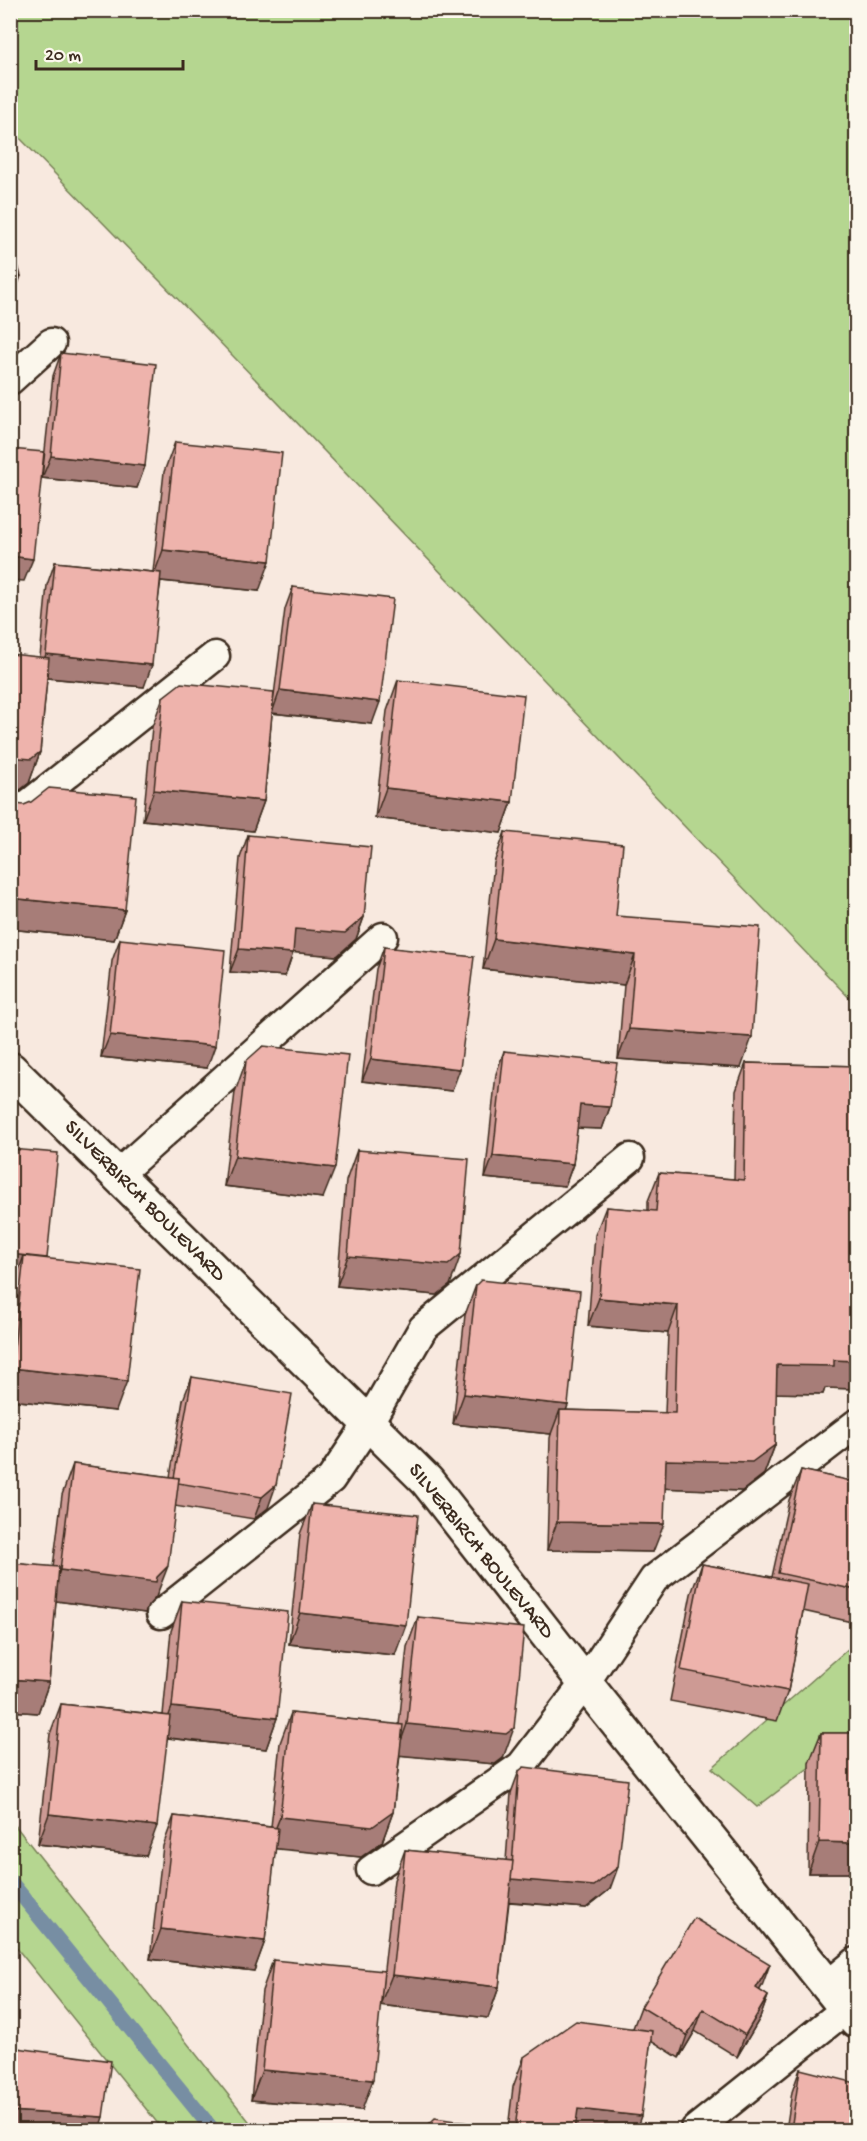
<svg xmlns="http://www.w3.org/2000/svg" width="867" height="2141" viewBox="0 0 867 2141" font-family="'Gochi Hand',sans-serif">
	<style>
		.green { fill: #b5d690; stroke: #788057; stroke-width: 1.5 }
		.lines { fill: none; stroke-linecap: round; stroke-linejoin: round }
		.stream { stroke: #778ea3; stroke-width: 15 }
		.service-casing { stroke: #3b2a1e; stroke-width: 33 }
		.minor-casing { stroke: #3b2a1e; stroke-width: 38 }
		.service { stroke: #fbf7ec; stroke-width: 28 }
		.minor { stroke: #fbf7ec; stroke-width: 33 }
		.wall { fill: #cd9a94; stroke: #3b2a1e; stroke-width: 1.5 }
		.shaded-wall { fill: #a77d78; stroke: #3b2a1e; stroke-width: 1.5 }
		.building { fill: #eeb3ac; stroke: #3b2a1e; stroke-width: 1.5 }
		.labels { text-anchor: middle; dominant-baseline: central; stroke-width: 6; stroke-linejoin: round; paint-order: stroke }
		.street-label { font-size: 21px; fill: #3b2a1e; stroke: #fbf7ec }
	</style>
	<rect width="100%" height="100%" fill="#f8e9df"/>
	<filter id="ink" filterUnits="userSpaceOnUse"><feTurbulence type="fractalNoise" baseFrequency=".0167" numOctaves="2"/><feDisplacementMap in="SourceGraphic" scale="12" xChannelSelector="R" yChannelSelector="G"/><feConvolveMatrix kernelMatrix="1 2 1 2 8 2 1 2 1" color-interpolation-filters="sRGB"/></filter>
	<g filter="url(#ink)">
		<g class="green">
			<polygon points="10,11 856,11 856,1005 208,330 11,129"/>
			<polygon points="856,1642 856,1732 757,1807 712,1768"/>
			<polygon points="10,1819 256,2130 163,2130 11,1941"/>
		</g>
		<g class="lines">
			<polyline class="stream" points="10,1881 213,2130"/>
			<g class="service-casing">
				<g id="service">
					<polyline points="10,380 51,343"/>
					<polyline points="10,819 215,656"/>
					<polyline points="117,1175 383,937"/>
					<polyline points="161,1614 331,1479 368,1424 423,1328 630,1158"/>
					<polyline points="371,1870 521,1766 585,1683 654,1579 856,1424"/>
					<polyline points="827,1986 856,1962"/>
					<polyline points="695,2130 846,2009"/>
				</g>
			</g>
			<g class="minor-casing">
				<polyline id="minor" points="10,1069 427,1481 585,1683 856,2021"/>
			</g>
			<use href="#service" class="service"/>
			<use href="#minor" class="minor"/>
		</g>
		<g class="wall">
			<polygon points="61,353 145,466 137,488 42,478 53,376"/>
			<polygon points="175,442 259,591 161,581 144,687 47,678 40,752 29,783 20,790 40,657 47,585 55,562 153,572 164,472"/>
			<polygon points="293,587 372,724 272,713 264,801 253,831 143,820 152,727 163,697 272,711 285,609"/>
			<polygon points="398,680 512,802 501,833 375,818 387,711"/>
			<polygon points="16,804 125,910 114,940 10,929 10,819"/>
			<polygon points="505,832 616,916 741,1068 618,1059 624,985 483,969 494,863"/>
			<polygon points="248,835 364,917 356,939 337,956 293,952 285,976 230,972 240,858"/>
			<polygon points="120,939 207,1068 101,1057 112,961"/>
			<polygon points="384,947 452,1091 362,1081 376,969"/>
			<polygon points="504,1051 610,1107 602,1129 577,1128 573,1164 565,1186 485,1178 496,1074"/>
			<polygon points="246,1061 323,1198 224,1186 235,1092"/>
			<polygon points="746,1063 856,1066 856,1389 825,1388 823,1394 776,1393 775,1445 764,1474 742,1491 665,1488 653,1552 547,1550 550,1438 551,1434 453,1424 465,1315 476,1285 568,1405 566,1410 665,1413 668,1333 588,1326 595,1235 606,1207 648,1211 648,1201 659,1173 734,1179 736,1091"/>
			<polygon points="10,1149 47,1259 116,1411 10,1400 10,1309 13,1286"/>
			<polygon points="357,1150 450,1285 437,1295 337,1286 346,1181"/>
			<polygon points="192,1377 268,1508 254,1519 175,1506 156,1597 148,1606 145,1613 56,1601 49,1682 38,1713 10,1711 10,1563 53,1567 62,1495 73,1464 170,1477 183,1400"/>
			<polygon points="801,1470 856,1482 856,1623 803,1611 788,1691 777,1721 670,1701 691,1594 702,1564 772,1577 789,1500"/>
			<polygon points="312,1504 395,1655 289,1644 300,1534"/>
			<polygon points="182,1601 277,1718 266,1749 167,1738 146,1856 38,1844 50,1734 61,1704 163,1715 171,1631"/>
			<polygon points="418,1617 503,1758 495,1764 400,1755 393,1812 382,1842 361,1857 275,1848 265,1941 254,1971 150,1959 163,1846 174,1816 271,1827 280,1743 291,1713 399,1725 407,1647"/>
			<polygon points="821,1733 856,1733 856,1873 808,1873 809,1763"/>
			<polygon points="519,1771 610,1889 586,1908 509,1902 499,1987 488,2018 380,2005 394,1880 405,1850 506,1861 511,1793"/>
			<polygon points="273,1960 362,2110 251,2100 262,1991"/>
			<polygon points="762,1986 759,1990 768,1996 760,2018 737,2057 695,2031 679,2058 651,2040 636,2130 423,2130 508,2129 513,2087 524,2057 633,2028 641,2007"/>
			<polygon points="800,2069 856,2130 786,2130 792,2092"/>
		</g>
		<g class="shaded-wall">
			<polygon points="10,274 21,276 13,298 10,298"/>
			<polygon points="51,456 145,466 137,488 42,478"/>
			<polygon points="163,550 270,561 259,591 152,580"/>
			<polygon points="10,556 33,559 24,581 10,580"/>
			<polygon points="46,654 152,665 144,687 38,677"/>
			<polygon points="280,690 380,702 372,724 272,713"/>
			<polygon points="40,752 29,783 20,790 10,789 10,757"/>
			<polygon points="386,788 512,802 501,833 375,818"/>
			<polygon points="154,790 264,801 253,831 143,820"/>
			<polygon points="10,898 125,910 114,940 10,929"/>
			<polygon points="364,917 356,939 337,956 287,952 295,929"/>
			<polygon points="494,939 635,955 624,985 483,969"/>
			<polygon points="239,949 293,953 285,976 230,972"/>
			<polygon points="629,1029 752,1037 741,1068 618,1059"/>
			<polygon points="110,1035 215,1046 207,1068 101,1057"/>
			<polygon points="371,1059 460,1069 452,1091 362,1081"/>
			<polygon points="580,1105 610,1107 602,1129 572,1128"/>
			<polygon points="235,1156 335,1168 323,1198 224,1186"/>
			<polygon points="493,1156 573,1164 565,1186 485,1178"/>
			<polygon points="10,1254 47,1258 36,1288 24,1256 13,1286 10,1286"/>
			<polygon points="461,1254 450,1285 437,1295 337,1286 348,1256"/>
			<polygon points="599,1298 678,1305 668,1333 588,1326"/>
			<polygon points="834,1360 856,1361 856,1389 825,1388 823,1394 767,1393 777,1365"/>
			<polygon points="12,1368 127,1381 116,1411 10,1400 10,1373"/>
			<polygon points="464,1394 568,1405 560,1428 560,1410 551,1434 453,1424"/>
			<polygon points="775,1445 764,1474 742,1491 655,1488 666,1460"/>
			<polygon points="276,1485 268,1508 254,1519 262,1497"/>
			<polygon points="557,1522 664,1524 653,1552 547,1550"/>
			<polygon points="168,1566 156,1597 148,1606 145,1613 49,1600 60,1570 157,1577"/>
			<polygon points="300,1613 406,1625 395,1655 289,1644"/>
			<polygon points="10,1679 49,1682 38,1713 10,1711"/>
			<polygon points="172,1707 277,1718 266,1749 161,1737"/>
			<polygon points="407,1724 514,1728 503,1758 495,1764 396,1755"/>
			<polygon points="393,1812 382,1842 361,1857 268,1848 280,1817"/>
			<polygon points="49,1814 157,1826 146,1856 38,1844"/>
			<polygon points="819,1842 856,1843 856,1873 808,1873"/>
			<polygon points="618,1867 610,1889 586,1908 503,1901 511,1879"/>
			<polygon points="161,1929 265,1941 254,1971 150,1959"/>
			<polygon points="770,1964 762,1986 748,2010 756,1988"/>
			<polygon points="392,1975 499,1987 488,2018 380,2005"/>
			<polygon points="768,1996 760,2018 737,2057 745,2035"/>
			<polygon points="703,2009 695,2031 679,2058 687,2035"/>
			<polygon points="262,2070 373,2080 362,2110 251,2100"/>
			<polygon points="578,2109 641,2116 636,2130 570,2130"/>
			<polygon points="10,2111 103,2117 99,2130 10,2130"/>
		</g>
		<g class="building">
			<polygon points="10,236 21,276 10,274"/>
			<polygon points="61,353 156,364 145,466 51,456"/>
			<polygon points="175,442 282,453 270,561 163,550"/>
			<polygon points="10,449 44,452 33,559 10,556"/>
			<polygon points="55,562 161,573 152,665 46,654"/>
			<polygon points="293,587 393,599 380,702 280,690"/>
			<polygon points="10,654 49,658 40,752 31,759 10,757"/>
			<polygon points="398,680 524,695 512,802 386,788"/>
			<polygon points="181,683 274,692 264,801 154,790 163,697"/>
			<polygon points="49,788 136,796 125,910 10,898 10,860 16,804 24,805 31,802"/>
			<polygon points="505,832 623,844 616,916 760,927 752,1037 629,1029 635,955 494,939"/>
			<polygon points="248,835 371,847 364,917 345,933 295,929 293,953 239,949"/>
			<polygon points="120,939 225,950 215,1046 110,1035"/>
			<polygon points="384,947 474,957 460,1069 371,1059"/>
			<polygon points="263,1046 348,1055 335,1168 235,1156 246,1061"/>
			<polygon points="504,1051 617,1063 610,1107 580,1105 573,1164 493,1156"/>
			<polygon points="746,1063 856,1066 856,1361 834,1360 834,1366 777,1365 775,1445 752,1462 666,1460 664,1524 557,1522 560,1410 675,1413 678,1305 599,1298 606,1207 656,1211 659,1173 744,1180"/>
			<polygon points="10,1149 58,1153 47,1258 10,1254"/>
			<polygon points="357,1150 469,1159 461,1254 448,1265 348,1256"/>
			<polygon points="24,1256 140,1269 127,1381 12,1368"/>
			<polygon points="481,1280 580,1291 568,1405 464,1394 476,1285"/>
			<polygon points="192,1377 292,1394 276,1485 262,1497 178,1483 179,1478 174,1478"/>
			<polygon points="73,1464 179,1478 168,1566 157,1577 156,1582 60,1570"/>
			<polygon points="801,1470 856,1482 856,1590 778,1573"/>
			<polygon points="312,1504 418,1515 406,1625 300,1613"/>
			<polygon points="10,1563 59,1567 49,1682 10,1679"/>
			<polygon points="702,1564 808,1584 788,1691 681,1670"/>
			<polygon points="182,1601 288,1612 277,1718 172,1707"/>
			<polygon points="418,1617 524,1628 514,1728 506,1734 407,1724"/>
			<polygon points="61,1704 170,1716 157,1826 49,1814"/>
			<polygon points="291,1713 403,1725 393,1812 372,1827 280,1817"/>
			<polygon points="821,1733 856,1733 856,1843 819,1842"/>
			<polygon points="524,1767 628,1780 618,1867 594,1886 511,1879 519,1771"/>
			<polygon points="174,1816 278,1828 265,1941 161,1929"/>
			<polygon points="405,1850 513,1861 499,1987 392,1975"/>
			<polygon points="694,1918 770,1964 756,1988 768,1996 745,2035 703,2009 687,2035 641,2007"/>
			<polygon points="273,1960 384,1971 373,2080 262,2070"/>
			<polygon points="576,2021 652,2031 641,2116 578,2109 575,2130 526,2130 515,2129 524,2057"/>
			<polygon points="10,2047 111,2061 103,2117 10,2111"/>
			<polygon points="800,2069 856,2083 856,2130 791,2130"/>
			<polygon points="435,2118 517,2130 423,2130"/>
			<polygon points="766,2128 783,2130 765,2130"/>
		</g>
	</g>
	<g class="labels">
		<g class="street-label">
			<text transform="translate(144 1202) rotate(45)">SILVERBIRCH BOULEVARD</text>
			<text transform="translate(480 1552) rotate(51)">SILVERBIRCH BOULEVARD</text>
		</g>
	</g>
	<rect width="867" height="2141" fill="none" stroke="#fbf7ec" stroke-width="36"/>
	<rect x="18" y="18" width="831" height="2105" fill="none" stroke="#3b2a1e" stroke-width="2" filter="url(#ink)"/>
	<path d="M36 60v9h147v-9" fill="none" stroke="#3b2a1e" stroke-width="3"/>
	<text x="45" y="60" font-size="18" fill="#3b2a1e" stroke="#fbf7ec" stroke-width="4.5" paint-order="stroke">20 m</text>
</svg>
